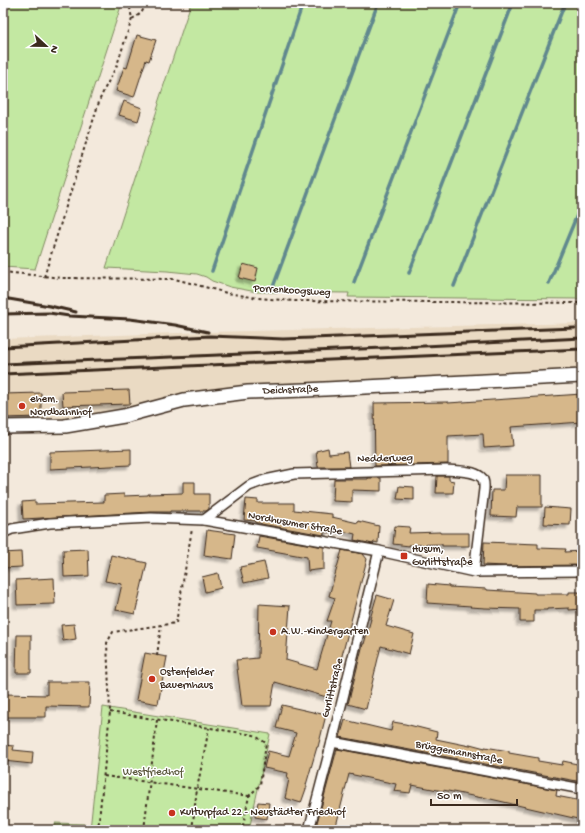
<svg xmlns="http://www.w3.org/2000/svg" width="585" height="833" viewBox="0 0 585 833" font-family="'Gochi Hand',sans-serif">
	<style>
		.built { fill: #eadac3 }
		.green { fill: #c3e8a2; stroke: #7f8960 }
		.lines { fill: none; stroke-linecap: round; stroke-linejoin: round }
		.stream { stroke: #61888e; stroke-width: 3.5 }
		.building { fill: #d6b78a; stroke: #3b2a1e; filter: url(#shadow) }
		.minor-casing { stroke: #3b2a1e; stroke-width: 12 }
		.secondary-casing { stroke: #3b2a1e; stroke-width: 16 }
		.path { stroke: #3b2a1e; stroke-width: 2; stroke-dasharray: 3 3; stroke-linecap: butt }
		.minor { stroke: #fff; stroke-width: 9 }
		.secondary { stroke: #fff; stroke-width: 13 }
		.rail { stroke: #3b2a1e; stroke-width: 3 }
		.poi-dot { fill: #c8321e; stroke: #fff; stroke-width: 1.5 }
		.labels { text-anchor: middle; dominant-baseline: central; stroke-width: 3; stroke-linejoin: round; paint-order: stroke }
		.street-label { font-size: 11px; fill: #3b2a1e; stroke: #fff }
		.poi-label { font-size: 11px; fill: #3b2a1e; stroke: #fff; text-anchor: start }
		.park-label { font-size: 11px; fill: #5d5a3f; stroke: #fff }
	</style>
	<defs>
		<filter id="shadow"><feDropShadow dx="-3.5" dy="3.5" stdDeviation="1" flood-color="#0004"/></filter>
	</defs>
	<rect width="100%" height="100%" fill="#f3e9dc"/>
	<filter id="ink" filterUnits="userSpaceOnUse"><feTurbulence type="fractalNoise" baseFrequency=".025" numOctaves="2"/><feDisplacementMap in="SourceGraphic" scale="8" xChannelSelector="R" yChannelSelector="G"/><feConvolveMatrix kernelMatrix="1 2 1 2 8 2 1 2 1" color-interpolation-filters="sRGB"/></filter>
	<g filter="url(#ink)">
		<polygon class="built" points="582,323 582,371 248,385 183,395 123,410 63,420 3,420 3,339 207,332"/>
		<g class="green">
			<polygon points="3,3 122,3 96,83 95,83 35,269 3,267"/>
			<polygon points="191,3 582,3 582,299 348,297 349,293 257,292 230,287 212,281 206,277 197,274 167,271 106,268 159,104 158,103"/>
			<polygon points="103,707 270,734 249,830 90,830"/>
			<polygon points="55,823 84,824 83,830 55,830"/>
		</g>
		<g class="lines">
			<g class="stream">
				<polyline points="212,271 303,3"/>
				<polyline points="409,273 513,3"/>
				<polyline points="354,282 460,3"/>
				<polyline points="549,283 582,203"/>
				<polyline points="454,286 565,3"/>
				<polyline points="273,287 378,3"/>
			</g>
		</g>
		<g class="building">
			<polygon points="137,35 156,40 149,61 146,60 134,97 116,91 124,67 127,68"/>
			<polygon points="124,101 142,108 138,121 119,115"/>
			<polygon points="243,264 258,268 255,282 239,278"/>
			<polygon points="129,390 130,404 63,406 62,392"/>
			<polygon points="41,393 41,417 3,418 3,394"/>
			<polygon points="582,394 582,422 511,427 513,446 484,448 483,434 448,436 448,464 375,466 374,403 448,402 448,403"/>
			<polygon points="328,448 329,454 347,452 349,467 318,467 316,451"/>
			<polygon points="131,449 131,465 50,469 50,452"/>
			<polygon points="505,475 542,475 542,507 517,507 516,517 491,516 492,490 504,490"/>
			<polygon points="437,476 449,476 449,480 454,481 453,493 436,493"/>
			<polygon points="368,478 381,478 381,491 352,490 352,502 333,501 334,479 368,479"/>
			<polygon points="183,482 195,482 195,494 209,494 209,509 206,511 170,511 170,512 151,512 23,519 22,502 35,501 35,504 104,502 104,495 124,494 124,496 148,495 148,494 183,493"/>
			<polygon points="399,486 414,487 414,500 397,499"/>
			<polygon points="246,499 258,500 258,503 294,503 294,510 332,514 332,517 358,523 358,521 379,526 378,543 374,542 373,544 354,540 355,534 330,528 330,533 324,532 324,535 261,524 261,523 256,523 256,521 244,520"/>
			<polygon points="545,507 571,509 570,525 544,524"/>
			<polygon points="395,526 410,527 409,533 440,532 440,533 469,533 469,546 442,546 442,544 409,545 409,546 393,544"/>
			<polygon points="207,530 235,534 232,559 204,555"/>
			<polygon points="259,536 324,547 324,569 308,571 307,557 257,548"/>
			<polygon points="484,542 538,544 538,548 566,549 565,552 582,551 582,565 504,566 483,565"/>
			<polygon points="88,549 89,576 64,577 63,550"/>
			<polygon points="342,550 363,554 367,559 337,675 330,698 275,682 271,706 242,706 236,660 258,658 259,604 290,606 286,660 317,669 331,621 327,621 335,598 329,596"/>
			<polygon points="21,552 22,567 3,568 3,553"/>
			<polygon points="111,555 147,563 135,614 116,610 122,584 105,581"/>
			<polygon points="264,562 268,578 244,583 240,567"/>
			<polygon points="218,573 221,588 205,592 202,577"/>
			<polygon points="54,578 55,604 17,605 16,580"/>
			<polygon points="428,584 449,586 449,587 487,589 487,590 535,593 535,594 569,594 569,592 579,592 579,593 582,593 582,609 569,610 569,608 547,609 547,610 534,610 534,622 520,622 520,609 485,608 470,607 471,606 427,603"/>
			<polygon points="377,595 394,600 386,626 414,634 409,654 381,646 366,709 348,704 363,644 364,644 371,619 370,619"/>
			<polygon points="74,624 76,639 63,641 61,625"/>
			<polygon points="17,635 31,635 31,673 16,673"/>
			<polygon points="145,653 167,657 158,704 136,700"/>
			<polygon points="47,682 90,682 89,707 46,706 46,717 5,717 5,694 47,695"/>
			<polygon points="282,705 326,715 318,747 317,747 306,785 307,786 301,803 285,798 289,779 287,778 288,773 264,768 268,751 289,756 296,733 276,728"/>
			<polygon points="345,720 391,731 393,722 405,724 437,732 436,739 470,746 470,744 485,748 485,747 509,751 509,753 538,758 538,761 562,765 563,761 582,765 582,782 340,737"/>
			<polygon points="3,745 14,746 13,750 33,752 32,764 3,761"/>
			<polygon points="337,749 557,790 556,796 582,801 582,820 482,797 482,798 443,790 443,791 412,785 410,793 394,791 396,784 349,774 335,830 315,830"/>
			<polygon points="258,802 269,803 267,819 255,817"/>
		</g>
		<g class="lines">
			<g class="minor-casing">
				<g id="minor">
					<path d="M204,520l45,-34 16,-6 29,-6 152,-4c10,1 27,0 35,7 4,3 3,8 3,12l-10,83"/>
					<polyline points="3,533 12,529 50,523 151,518 204,520 379,551 474,572 582,571"/>
					<polyline points="332,742 582,789"/>
					<polyline points="309,830 332,742 379,551"/>
				</g>
			</g>
			<g class="secondary-casing">
				<g id="secondary">
					<path id="s1" d="M3,427l62,-1 59,-10 60,-16 64,-8 57,-2 277,-14"/>
				</g>
			</g>
			<g class="path">
				<path d="M132,19c7,-4 13,-7 12,-16"/>
				<polyline points="3,272 62,278 175,279 227,293 258,298 295,301 582,303"/>
				<polyline points="44,277 79,165 100,99 105,88 117,65 132,19 130,8 132,3"/>
				<polyline points="157,656 161,625"/>
				<polyline points="110,712 254,735 266,743 260,785 249,796 242,830"/>
				<polyline points="104,776 249,796"/>
				<polyline points="98,830 110,712 107,643 113,632 176,623 192,529"/>
				<polyline points="144,830 157,720"/>
				<polyline points="192,830 197,789 209,728"/>
			</g>
			<use href="#minor" class="minor"/>
			<use href="#secondary" class="secondary"/>
			<g class="rail">
				<polyline points="3,298 50,306 76,312"/>
				<polyline points="3,314 49,313 69,316 130,319 175,325 208,332"/>
				<polyline points="3,347 210,336 283,339 312,338 575,328"/>
				<polyline points="3,364 384,348 582,338"/>
				<polyline points="3,374 582,349"/>
			</g>
		</g>
	</g>
	<g class="poi-dot">
		<circle cx="22" cy="406" r="4"/>
		<rect x="400" y="552" width="8" height="8" rx="2"/>
		<circle cx="273" cy="632" r="4"/>
		<circle cx="152" cy="679" r="4"/>
		<circle cx="172" cy="813" r="4"/>
	</g>
	<g class="labels">
		<g class="street-label">
			<text transform="translate(292 291) rotate(3)">Porrenkoogsweg</text>
			<text stroke="none"><textPath href="#s1" startOffset="291">Deichstraße</textPath></text>
			<text transform="translate(385 459) rotate(-1)">Nedderweg</text>
			<text transform="translate(295 524) rotate(10)">Nordhusumer Straße</text>
			<text transform="translate(333 688) rotate(-76)">Gurlittstraße</text>
			<text transform="translate(459 753) rotate(11)">Brüggemannstraße</text>
		</g>
		<g class="poi-label">
			<text x="30" y="400">ehem.<tspan x="30" dy="13">Nordbahnhof</tspan></text>
			<text x="412" y="550">Husum,<tspan x="412" dy="13">Gurlittstraße</tspan></text>
			<text x="281" y="632">A.W.-Kindergarten</text>
			<text x="160" y="673">Ostenfelder<tspan x="160" dy="13">Bauernhaus</tspan></text>
			<text x="180" y="813">Kulturpfad 22 - Neustädter Friedhof</text>
		</g>
		<g class="park-label">
			<text x="153" y="773">Westfriedhof</text>
		</g>
	</g>
	<rect width="585" height="833" fill="none" stroke="#fff" stroke-width="16"/>
	<rect x="8" y="8" width="569" height="817" fill="none" stroke="#3b2a1e" stroke-width="1.5" filter="url(#ink)"/>
	<g transform="translate(46 46) rotate(112)" stroke="#ffffff" stroke-width="3" paint-order="stroke">
	<path d="M0-3L7 15L0 10L-7 15Z" fill="#3b2a1e"/>
	<text y="-6" font-size="11" font-weight="bold" text-anchor="middle" fill="#3b2a1e">N</text>
	</g>
	<path d="M431 799v6h86v-6" fill="none" stroke="#3b2a1e" stroke-width="2"/>
	<text x="437" y="799" font-size="12" fill="#3b2a1e" stroke="#ffffff" stroke-width="3" paint-order="stroke">50 m</text>
</svg>
